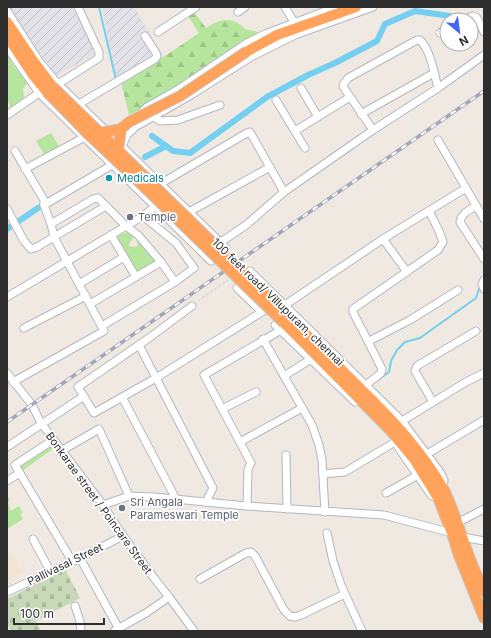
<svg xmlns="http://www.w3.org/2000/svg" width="491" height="638" viewBox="0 0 491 638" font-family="Inter,sans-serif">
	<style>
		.industrial { fill: url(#industrial-furrows) }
		.education { fill: #f0e6d1 }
		.grass { fill: #b6e59e }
		.forest { fill: url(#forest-firs) }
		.cemetery { fill: url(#cemetery-stones) }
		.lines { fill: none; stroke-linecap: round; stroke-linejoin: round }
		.stream { stroke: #75cff0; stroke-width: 2 }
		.canal { stroke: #75cff0; stroke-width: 6 }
		.minor-casing { stroke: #b4b7c1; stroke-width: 9 }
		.highway-casing { stroke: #c9c9c9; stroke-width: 12 }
		.path { stroke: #c9c9c9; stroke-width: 1; stroke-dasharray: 3 2; stroke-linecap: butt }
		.minor { stroke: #fff; stroke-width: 7 }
		.highway { stroke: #ffa35c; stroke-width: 10 }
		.rail-casing { stroke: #a3a6b8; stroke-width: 3.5 }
		.rail { stroke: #fff; stroke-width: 2; stroke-dasharray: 6; stroke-linecap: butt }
		.highway-bridge-casing { stroke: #c9c9c9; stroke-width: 12; stroke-linecap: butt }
		.highway-bridge { stroke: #ffa35c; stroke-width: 10 }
		.culture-dot { fill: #0f9aa8; stroke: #fff; stroke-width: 1.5 }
		.worship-dot { fill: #6b7280; stroke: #fff; stroke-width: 1.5 }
		.labels { text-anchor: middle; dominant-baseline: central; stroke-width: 3.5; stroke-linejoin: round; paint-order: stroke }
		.culture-label { font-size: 11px; fill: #0d838f; stroke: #fff; text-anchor: start }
		.worship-label { font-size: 11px; fill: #5b616d; stroke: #fff; text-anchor: start }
		.street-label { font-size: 11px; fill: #2e2e2e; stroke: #fff }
	</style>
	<defs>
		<pattern id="industrial-furrows" width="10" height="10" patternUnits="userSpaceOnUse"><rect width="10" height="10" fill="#e3e1e8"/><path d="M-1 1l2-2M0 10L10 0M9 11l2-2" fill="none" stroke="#c3c1c7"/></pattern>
		<pattern id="forest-firs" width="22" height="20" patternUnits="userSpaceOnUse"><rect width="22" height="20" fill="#b6e59e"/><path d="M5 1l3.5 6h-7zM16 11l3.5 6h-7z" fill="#9dc588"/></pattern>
		<pattern id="cemetery-stones" width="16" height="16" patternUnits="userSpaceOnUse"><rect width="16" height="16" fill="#c8d9b8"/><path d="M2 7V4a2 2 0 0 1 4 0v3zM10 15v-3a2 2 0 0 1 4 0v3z" fill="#acbb9e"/></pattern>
	</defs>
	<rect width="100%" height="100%" fill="#efe9e1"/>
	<g class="industrial">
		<polygon points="8,7 75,7 97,53 56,76"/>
		<polygon points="102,7 134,7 163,56 116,81"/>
	</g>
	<polygon class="education" points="7,547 23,572 7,581"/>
	<g class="grass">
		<polygon points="7,53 11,57 11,62 27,83 23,89 24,98 19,104 11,109 7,99"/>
		<polygon points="51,133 59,146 44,154 36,141"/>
		<polygon points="128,232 134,237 128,245 132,247 138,246 137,242 140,241 156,261 137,274 117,238 119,235"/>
		<polygon points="51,443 54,448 22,471 19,466"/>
		<polygon points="7,494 10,500 8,502 11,511 19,506 23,512 20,514 23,519 7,529"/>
	</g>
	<path class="forest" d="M194,12l12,16c9,-6 19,-11 30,-6 11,6 6,8 20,9l3,4 -80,54 -50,26 -8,-33 47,-28 31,-21 -11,-17z"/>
	<polygon class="cemetery" points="65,569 80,598 36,621 41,631 11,631 7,623 7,599"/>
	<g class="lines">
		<g class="stream">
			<polyline points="99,7 116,80"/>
			<polyline points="378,380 389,372 391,361 397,350 405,342 420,338 476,298 479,289"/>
		</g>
		<g class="canal">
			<polyline points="152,136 173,151 190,153 267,97 308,75 335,63 377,41 385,24 415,11 450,16"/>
			<polyline points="145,157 166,146"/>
			<polyline points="7,229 38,208 47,203"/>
		</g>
		<g class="minor-casing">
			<g id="minor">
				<polyline points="285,7 294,22"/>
				<polyline points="7,11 39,61 58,84 226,248"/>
				<polyline points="238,12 245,7"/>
				<polyline points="463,20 473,16 477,18 484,32"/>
				<polyline points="158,32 196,7"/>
				<polyline points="440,33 447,29"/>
				<polyline points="7,47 39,93 211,261"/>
				<polyline points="58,84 99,58 99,52 78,7"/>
				<polyline points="301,88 318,117"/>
				<polyline points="276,100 305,148"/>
				<polyline points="79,104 155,59 157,56 156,53 145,36"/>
				<polyline points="361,114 434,73"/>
				<polyline points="7,115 39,93"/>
				<polyline points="142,116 143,111 147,107 179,89 247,43 265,34 336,7"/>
				<polyline points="154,117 160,121 178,120 220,105"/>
				<path d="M373,130l-29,-42 -1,-3 5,-7 69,-38h3c11,11 14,33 18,48"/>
				<polyline points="295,131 350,97"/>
				<polyline points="438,140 484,219"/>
				<polyline points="122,146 127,135 135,127 191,95 251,57 295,35 373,7"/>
				<polyline points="25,169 83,138"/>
				<polyline points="160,184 247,133 250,132 284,192"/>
				<polyline points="44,205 112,165"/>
				<path d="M476,206c-6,4 -15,7 -16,16l24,37"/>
				<polyline points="7,209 24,241 31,249 37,247 106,206"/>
				<polyline points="189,212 270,167"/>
				<polyline points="51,224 93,199 98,198 126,226 138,235 161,262 175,282"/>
				<polyline points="111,235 136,277"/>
				<polyline points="383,239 407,272"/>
				<polyline points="221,242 246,225 284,192 373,130 438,88 484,55"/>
				<polyline points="250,271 402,421 440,472 444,480 443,489"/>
				<polyline points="484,280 482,284 484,289"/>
				<polyline points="79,284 124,257"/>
				<polyline points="7,297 143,216 158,204"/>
				<polyline points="90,304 161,262"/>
				<polyline points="285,305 383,239 466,188"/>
				<polyline points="192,306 149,338 78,387 94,413 156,378 262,312 237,288"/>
				<polyline points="275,325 355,402"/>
				<polyline points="102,326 175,282 194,268 176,243 143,216"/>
				<polyline points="24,328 86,296"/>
				<polyline points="263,339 312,425 319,445 322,460 325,512"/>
				<polyline points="369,341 410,320 458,290"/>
				<polyline points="139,345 213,488 206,502"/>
				<polyline points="7,373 32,405 41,423 103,505 123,536 154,578 169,597 194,631"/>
				<polyline points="284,376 311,359"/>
				<polyline points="13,382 104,331 54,237 51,224 44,205 44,200 15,151"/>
				<polyline points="366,385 381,373 382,369 353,312 353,309 438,250 443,242 439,231 429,211"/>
				<polyline points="122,397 176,499"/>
				<polyline points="433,402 415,371 417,366 476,331"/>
				<polyline points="222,409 256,392"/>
				<polyline points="402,421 466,382 484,373"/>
				<polyline points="53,440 15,465 72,561"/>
				<polyline points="240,442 302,408"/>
				<polyline points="7,447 84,396"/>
				<polyline points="398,447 431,495 437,498"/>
				<polyline points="61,451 99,429 129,496"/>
				<polyline points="427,454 484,420"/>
				<polyline points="286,455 287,509"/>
				<polyline points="323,474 345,472 395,442"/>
				<polyline points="7,481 20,473"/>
				<polyline points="386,493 418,475"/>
				<polyline points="103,505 129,496 154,497 247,506 384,515 452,533"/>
				<polyline points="247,506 248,469 251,463 204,375 281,330"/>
				<polyline points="457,523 484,509"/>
				<polyline points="327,533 333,561 341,585 362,631"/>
				<polyline points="463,537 484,541"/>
				<polyline points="33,539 50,571"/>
				<polyline points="80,558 120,631"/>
				<polyline points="200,579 246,553 251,552 255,556 284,610 290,616 295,617 301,615 345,594"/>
				<polyline points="7,592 80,558 123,536"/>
				<polyline points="75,606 80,621 81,631"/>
				<polyline points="114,631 146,613 169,597"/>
			</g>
		</g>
		<g class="highway-casing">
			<g id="highway">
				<polyline points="7,22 34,62 53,87"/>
				<polyline points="7,36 33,75 47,92"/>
				<polyline points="246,52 277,35 356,7"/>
				<path d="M290,318c23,23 46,46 69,69 32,31 63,64 85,103 10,20 16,42 24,63 4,13 11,26 16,39"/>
				<polyline points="284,323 390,430 414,459 438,498 452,533 458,553 484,618"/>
			</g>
		</g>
		<polyline class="path" points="198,301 228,280"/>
		<use href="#minor" class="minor"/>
		<use href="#highway" class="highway"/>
		<g class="rail-casing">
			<polyline id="rail" points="7,422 484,91"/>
		</g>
		<use href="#rail" class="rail"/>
		<g class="highway-bridge-casing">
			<g id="highway-bridge">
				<polyline points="53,87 290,318"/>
				<polyline points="47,92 88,134 140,183 284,323"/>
				<polyline points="100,133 121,129 129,122 180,96 246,52"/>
				<polyline points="118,151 121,129"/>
			</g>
		</g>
		<use href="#highway-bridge" class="highway-bridge"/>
	</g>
	<circle class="culture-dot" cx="109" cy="178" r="4"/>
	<g class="worship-dot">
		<circle cx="130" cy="217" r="4"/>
		<circle cx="122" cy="508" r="4"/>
	</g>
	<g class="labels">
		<g class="culture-label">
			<text x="117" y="178">Medicals</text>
		</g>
		<g class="worship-label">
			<text x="138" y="217">Temple</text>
			<text x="130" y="502">Sri Angala<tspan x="130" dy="13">Parameswari Temple</tspan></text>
		</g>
		<g class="street-label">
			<text transform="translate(278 302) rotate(44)">100 feet road/ Villupuram, chennai</text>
			<text transform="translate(99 503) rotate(54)">Bonkarae street / Poincare Street</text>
			<text transform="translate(65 564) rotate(-26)">Pallivasal Street</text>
		</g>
	</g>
	<rect width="491" height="638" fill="none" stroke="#2e2e2e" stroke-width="16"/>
	<g transform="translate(459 32) rotate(151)"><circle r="19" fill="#ffffff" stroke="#ababab"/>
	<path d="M0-3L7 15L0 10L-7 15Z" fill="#4264fb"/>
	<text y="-6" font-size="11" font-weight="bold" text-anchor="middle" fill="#2e2e2e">N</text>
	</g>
	<path d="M14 618v6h90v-6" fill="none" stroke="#2e2e2e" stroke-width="2"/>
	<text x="20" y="618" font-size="12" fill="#2e2e2e" stroke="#ffffff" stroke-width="3" paint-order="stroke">100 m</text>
</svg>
